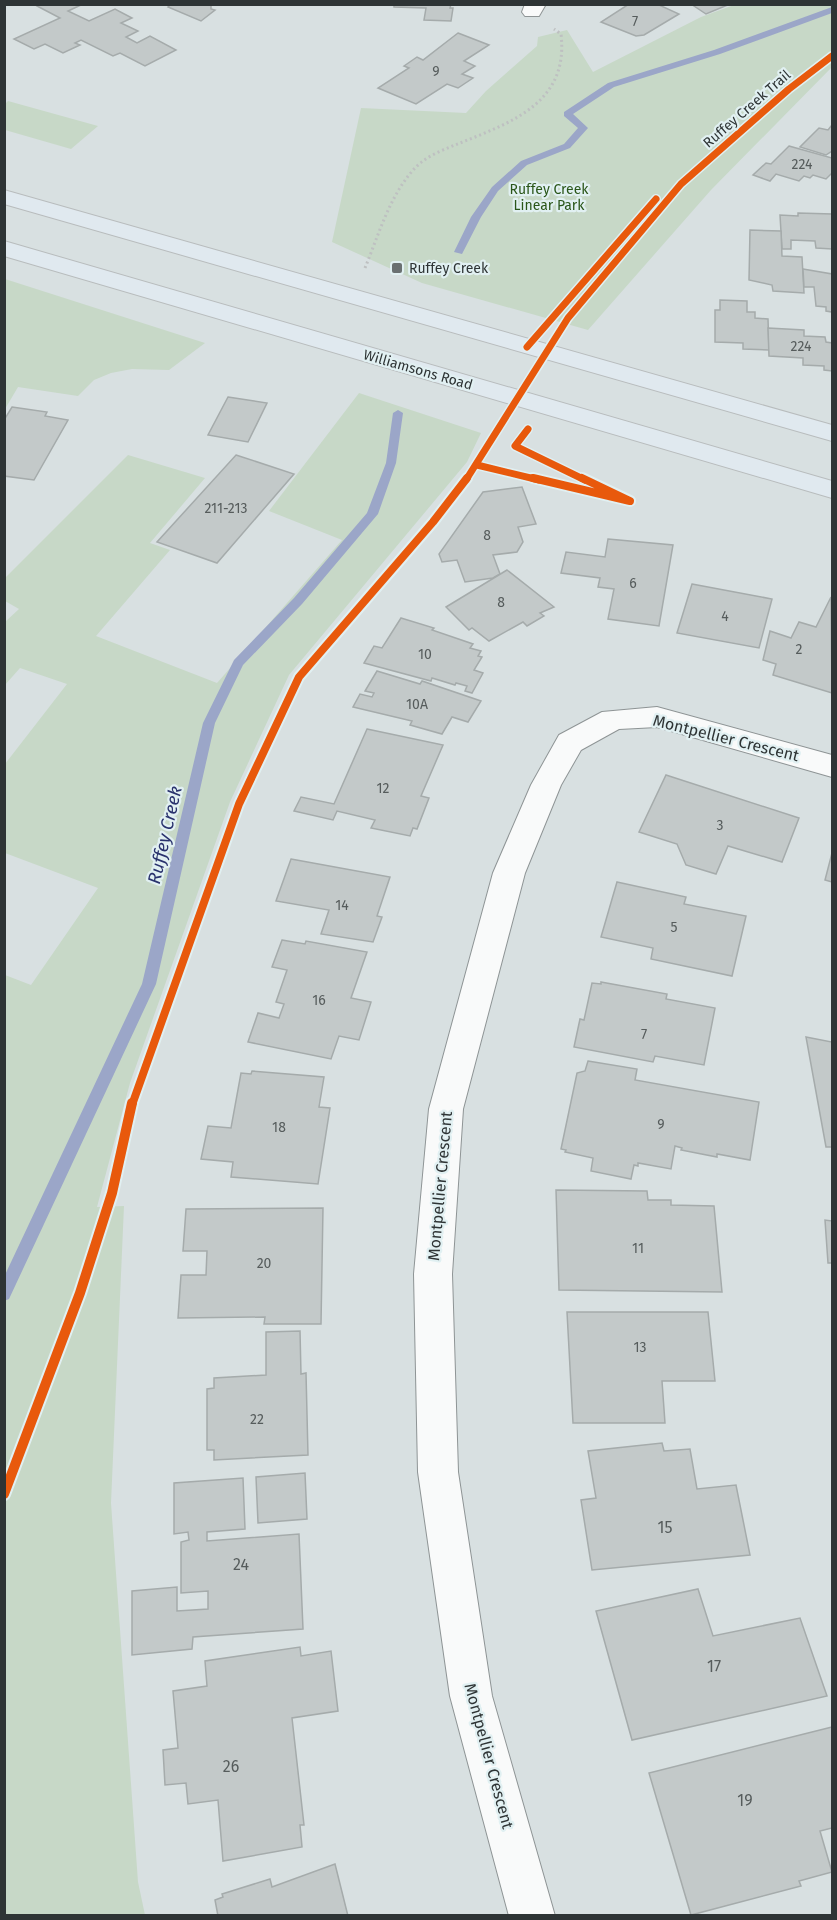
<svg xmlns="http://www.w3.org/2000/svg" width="837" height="1920" viewBox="0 0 837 1920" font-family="'Fira Sans',sans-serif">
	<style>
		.green { fill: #c7d8c7 }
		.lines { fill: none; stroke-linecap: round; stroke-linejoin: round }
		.stream { fill: #9ba6c8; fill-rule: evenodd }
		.building { fill: #c3c9c9; stroke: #a5abab; stroke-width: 1.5 }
		.street-casing { stroke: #8e9495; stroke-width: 2 }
		.primary-casing { stroke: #b8bcbd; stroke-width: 2 }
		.path { stroke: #bec0c1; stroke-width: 3; stroke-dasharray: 2 3; stroke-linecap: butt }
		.street { fill: #f9fafa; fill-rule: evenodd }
		.primary { fill: #e0e9ef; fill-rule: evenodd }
		.cycleway-far2-casing { stroke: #e1f0f2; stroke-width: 10 }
		.cycleway-far1-casing { stroke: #e1f0f2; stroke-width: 12 }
		.cycleway-casing { stroke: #e1f0f2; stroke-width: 14 }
		.cycleway-far2 { stroke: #e8590c; stroke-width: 7 }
		.cycleway-far1 { stroke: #e8590c; stroke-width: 8 }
		.cycleway { stroke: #e8590c; stroke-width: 10 }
		.poi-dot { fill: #6a7071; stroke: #e1f0f2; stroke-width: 2 }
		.labels { text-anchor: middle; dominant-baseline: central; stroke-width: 4.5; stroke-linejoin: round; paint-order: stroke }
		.number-label { font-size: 14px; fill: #565c5c }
		.far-street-label { font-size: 14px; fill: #2e3435; stroke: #e1f0f2 }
		.far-park-label { font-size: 14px; fill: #2a5619; stroke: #e1f0f2 }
		.far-poi-label { font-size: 14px; fill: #2e3435; stroke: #e1f0f2; text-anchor: start }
		.street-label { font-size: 16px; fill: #2e3435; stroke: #e1f0f2 }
		.near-number-label { font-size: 16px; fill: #565c5c }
		.water-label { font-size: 18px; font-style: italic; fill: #29326d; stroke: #e1f0f2 }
	</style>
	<rect width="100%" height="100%" fill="#d8e0e1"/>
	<g class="green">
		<polygon points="734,5 832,5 832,67 711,190 588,330 422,283 332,242 361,108 466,113 486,91 537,46 538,37 567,30 593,72 701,17"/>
		<polygon points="8,101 98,126 71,149 5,130 5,104"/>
		<polygon points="5,279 205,343 169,370 132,369 111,373 94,380 78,396 18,387 5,409"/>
		<polygon points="359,393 481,433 467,462 289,675 230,802 130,1083 97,1207 124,1206 111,1503 138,1882 145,1915 5,1915 5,975 31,985 98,888 5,853 5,764 67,684 20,668 5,685 5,622 19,609 5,601 5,578 128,455 205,478 150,543 170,550 96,636 217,683 342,540 269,511"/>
	</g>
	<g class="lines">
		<g class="stream">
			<polygon points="832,7 832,13 720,54 614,87 573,114 588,128 570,148 527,165 498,191 481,217 462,254 454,252 471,217 492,187 521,161 564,144 578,128 564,116 564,112 608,83 714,50"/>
			<polygon points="398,410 403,413 396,463 378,514 302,604 243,665 215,723 156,984 9,1299 4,1301 4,1277 142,984 203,723 234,660 294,598 367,513 386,463 393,413"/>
		</g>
	</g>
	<g class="building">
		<polygon points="39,4 83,4 68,11 89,21 115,9 132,18 121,23 138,31 126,37 137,43 150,36 176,50 145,66 120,53 113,56 81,40 75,43 80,45 63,53 45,44 34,49 14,39 60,18 37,6"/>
		<polygon points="171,4 211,4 211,9 215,10 201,21 168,7"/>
		<polygon points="394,4 451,4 450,8 453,8 451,21 424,20 426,8 394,7"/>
		<polygon points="629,4 657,4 679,14 644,35 636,36 601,22"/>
		<polygon points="691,4 730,4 706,14"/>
		<polygon points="458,33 489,45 464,61 475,66 462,74 473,78 458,88 447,84 416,104 378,88 409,68 404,66 417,57 423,60"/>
		<polygon points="832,125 832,151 826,155 800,147 819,128 828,130"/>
		<polygon points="789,146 832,158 832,173 826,179 813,175 810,178 804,176 799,181 776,174 770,181 753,175 766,163 771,164"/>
		<polygon points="798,213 832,214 832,249 816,248 815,241 791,240 791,249 782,249 780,215 798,216"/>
		<polygon points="750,230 781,231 782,256 802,257 804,293 773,291 772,285 749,280"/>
		<polygon points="803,269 832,274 832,312 826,311 826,307 816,306 814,287 804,287"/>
		<polygon points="720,300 747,301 747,312 755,312 755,318 768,319 769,350 743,349 743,343 715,342 715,310 720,310"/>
		<polygon points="768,328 804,330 804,336 825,337 826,342 832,343 832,371 824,370 824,366 803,365 803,358 769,356"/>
		<polygon points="228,397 267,403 248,442 208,435"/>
		<polygon points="12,407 47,412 45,416 68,420 34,480 4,476 4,420"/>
		<polygon points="236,455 294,474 217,563 157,542"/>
		<polygon points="522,487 536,524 518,527 523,542 517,552 493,555 500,574 493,578 465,582 457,560 442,562 439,554 483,492"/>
		<polygon points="608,539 673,545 659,626 608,619 614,589 598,587 600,578 561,573 566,552 605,557"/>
		<polygon points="507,570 554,607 540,613 544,616 527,626 523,622 489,641 472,628 469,630 446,607"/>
		<polygon points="692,584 772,599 759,648 677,633"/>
		<polygon points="831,597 832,693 773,675 776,664 763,660 770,631 791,638 799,622 816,627"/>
		<polygon points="401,618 434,628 432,630 473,644 470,648 481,651 478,656 482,657 474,670 483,673 472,693 465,691 467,686 456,683 455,685 432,678 431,681 364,663 374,646 382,648"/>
		<polygon points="377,671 420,684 422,681 481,701 468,722 452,717 442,734 410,725 412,721 353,707 360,694 372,697 374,693 365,691"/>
		<polygon points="367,729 443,745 421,796 429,798 417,829 413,828 410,836 371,828 375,820 337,811 333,820 294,811 301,797 334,804"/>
		<polygon points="666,775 799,818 782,862 728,846 716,874 686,865 677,844 639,832"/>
		<polygon points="832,853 832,882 825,880"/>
		<polygon points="291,859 390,877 377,916 382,917 373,942 321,934 329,910 276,901"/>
		<polygon points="617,882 686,897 684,904 746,916 732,976 651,959 653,948 601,937"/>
		<polygon points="282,940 305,944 306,941 367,952 351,998 371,1002 359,1040 339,1036 331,1059 248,1042 258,1013 279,1018 284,1004 276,1002 287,970 272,967"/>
		<polygon points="601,982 667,994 666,999 715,1008 704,1065 655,1056 653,1062 574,1047 580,1019 584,1020 592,983 601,984"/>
		<polygon points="806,1037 832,1042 832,1147 826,1147"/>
		<polygon points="588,1061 637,1069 635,1080 759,1102 750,1160 717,1154 717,1157 681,1150 682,1148 675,1146 671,1169 638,1163 638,1166 634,1165 631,1179 591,1171 593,1158 565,1152 566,1150 561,1149 577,1073 585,1071"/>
		<polygon points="252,1071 324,1077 319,1107 330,1108 318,1184 231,1177 233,1162 201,1159 208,1126 231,1128 241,1073 251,1074"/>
		<polygon points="556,1190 647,1191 648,1200 671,1200 671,1205 714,1206 722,1292 559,1290"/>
		<polygon points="832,1197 832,1263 828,1263 825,1220 832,1221"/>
		<polygon points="323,1208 321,1324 264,1324 265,1317 178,1318 181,1275 206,1275 207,1251 183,1251 186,1209"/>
		<polygon points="567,1312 708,1312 715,1381 662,1381 665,1423 573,1423"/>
		<polygon points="300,1331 301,1374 306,1373 308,1455 214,1460 214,1450 207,1450 207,1389 214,1388 214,1378 266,1375 266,1332"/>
		<polygon points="662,1443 664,1451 690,1449 697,1489 736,1485 750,1555 592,1570 581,1500 596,1498 588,1451"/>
		<polygon points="305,1473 307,1519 258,1523 256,1477"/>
		<polygon points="243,1478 245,1529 207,1532 207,1541 299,1534 303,1629 193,1637 192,1649 132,1655 132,1591 177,1587 177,1611 208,1609 208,1591 181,1593 181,1542 189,1540 188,1532 174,1534 174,1483"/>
		<polygon points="698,1589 713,1636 800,1618 827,1696 632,1740 596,1611"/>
		<polygon points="300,1647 301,1656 331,1651 338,1711 292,1718 304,1825 300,1825 302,1847 223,1861 218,1800 188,1804 186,1783 165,1785 163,1750 178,1748 173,1691 207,1686 205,1661"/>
		<polygon points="832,1727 832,1828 820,1831 832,1872 799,1881 801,1886 691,1915 649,1773"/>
		<polygon points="335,1864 348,1916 218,1916 215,1900 223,1897 222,1894 270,1879 272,1887"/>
	</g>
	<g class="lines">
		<g class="street-casing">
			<g id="street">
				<polygon points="525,4 546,4 539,16 525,16 522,12"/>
				<polygon points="657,707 832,755 832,777 657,727 619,729 581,750 561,785 525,873 463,1109 452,1274 458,1472 492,1696 555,1916 509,1916 450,1696 418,1472 414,1274 429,1109 493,873 531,785 559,735 602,712"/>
			</g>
		</g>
		<g class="primary-casing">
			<g id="primary">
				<polygon points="4,190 832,425 832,441 4,204"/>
				<polygon points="4,241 832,481 832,498 4,256"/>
			</g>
		</g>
		<path class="path" d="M365,268c14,-34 25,-74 51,-101 12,-12 29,-18 44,-24 53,-21 109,-41 101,-109l-7,-5"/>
		<use href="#street" class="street"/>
		<use href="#primary" class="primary"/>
		<g class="cycleway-far2-casing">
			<g id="cycleway-far2">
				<polyline points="527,347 656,199"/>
				<polyline points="528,429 515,446 585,480"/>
				<polyline points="477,465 539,480"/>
				<polyline points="466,480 568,318 681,184 789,89 832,56"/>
			</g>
		</g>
		<g class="cycleway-far1-casing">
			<g id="cycleway-far1">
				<polyline points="533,478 630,501 582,478"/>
				<polyline points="132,1105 239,804 299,677 433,522 467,478"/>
			</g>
		</g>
		<g class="cycleway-casing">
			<polyline id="cycleway" points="4,1494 80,1293 112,1193 132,1103"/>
		</g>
		<use href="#cycleway-far2" class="cycleway-far2"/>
		<use href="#cycleway-far1" class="cycleway-far1"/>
		<use href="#cycleway" class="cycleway"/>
	</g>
	<rect class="poi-dot" x="391" y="262" width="12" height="12" rx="3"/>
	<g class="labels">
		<g class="number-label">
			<text x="635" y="21">7</text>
			<text x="436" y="71">9</text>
			<text x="802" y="164">224</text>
			<text x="801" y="346">224</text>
			<text x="226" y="508">211-213</text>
			<text x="487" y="535">8</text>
			<text x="633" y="583">6</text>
			<text x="501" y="602">8</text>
			<text x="725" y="616">4</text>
			<text x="799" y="649">2</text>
			<text x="425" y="654">10</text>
			<text x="417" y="704">10A</text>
			<text x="383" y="788">12</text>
			<text x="720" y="825">3</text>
			<text x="342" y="905">14</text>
			<text x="674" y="927">5</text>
			<text x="319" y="1000">16</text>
			<text x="644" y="1034">7</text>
			<text x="661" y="1124">9</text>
			<text x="279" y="1127">18</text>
			<text x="638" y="1248">11</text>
			<text x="264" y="1263">20</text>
			<text x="640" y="1347">13</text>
			<text x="257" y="1419">22</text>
		</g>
		<g class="far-street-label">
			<text transform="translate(747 109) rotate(-41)">Ruffey Creek Trail</text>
			<text transform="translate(418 370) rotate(16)">Williamsons Road</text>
		</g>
		<g class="far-park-label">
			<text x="549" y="189">Ruffey Creek<tspan x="549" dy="16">Linear Park</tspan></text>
		</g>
		<g class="far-poi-label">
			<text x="409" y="268">Ruffey Creek</text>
		</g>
		<g class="street-label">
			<text transform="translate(726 738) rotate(14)">Montpellier Crescent</text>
			<text transform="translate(440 1186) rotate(-85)">Montpellier Crescent</text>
			<text transform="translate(489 1756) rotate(75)">Montpellier Crescent</text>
		</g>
		<g class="near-number-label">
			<text x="665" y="1527">15</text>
			<text x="241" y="1564">24</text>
			<text x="714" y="1666">17</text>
			<text x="231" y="1766">26</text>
			<text x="745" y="1800">19</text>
		</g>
		<g class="water-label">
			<text transform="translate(165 835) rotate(-77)">Ruffey Creek</text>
		</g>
	</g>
	<rect width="837" height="1920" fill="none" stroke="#2e3435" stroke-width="12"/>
</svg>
